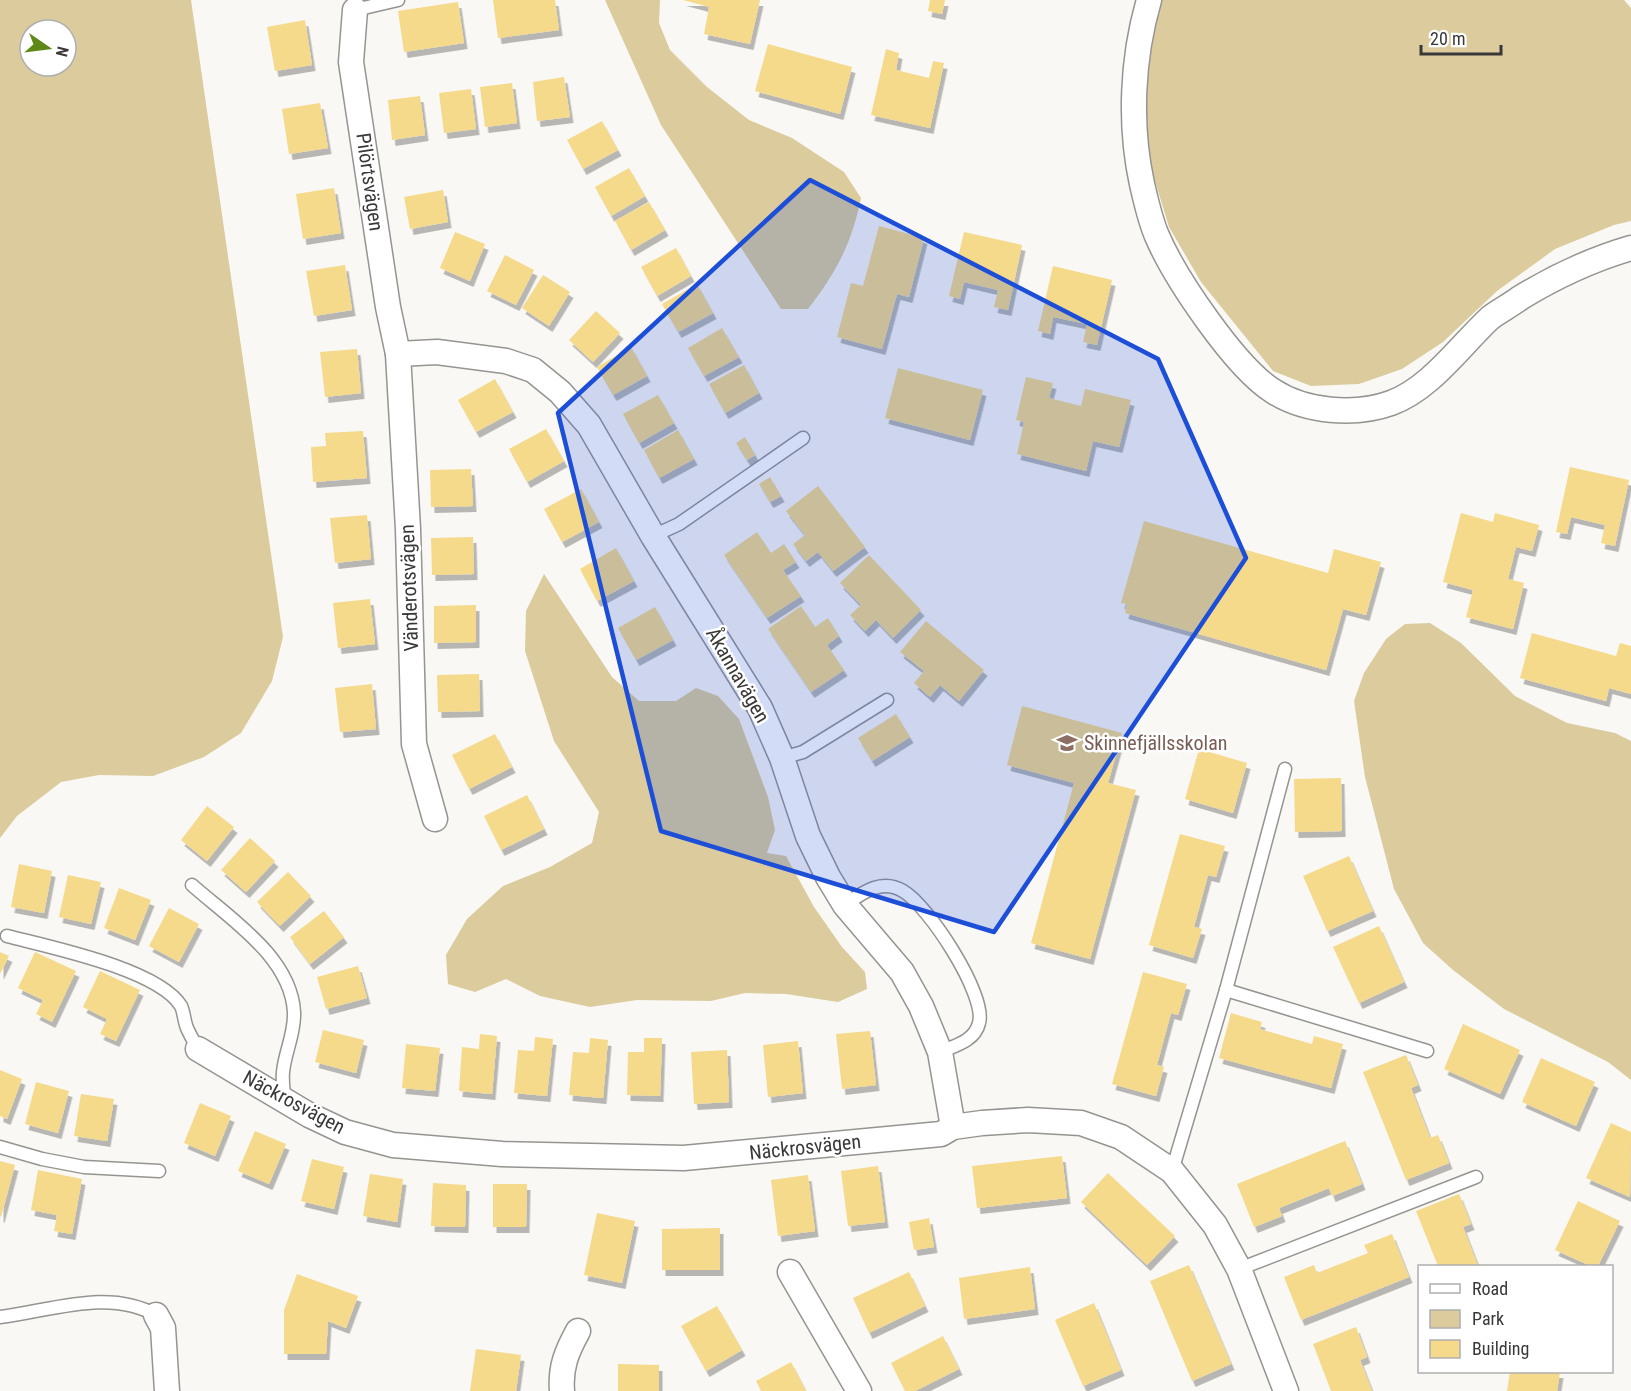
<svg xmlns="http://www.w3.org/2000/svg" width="1631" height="1391" viewBox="0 0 1631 1391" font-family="'Roboto Condensed',sans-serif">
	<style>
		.green { fill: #dbcb9d; fill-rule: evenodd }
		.building { fill: #f5da8b; filter: url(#shadow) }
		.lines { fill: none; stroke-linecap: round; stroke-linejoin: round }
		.service-casing { stroke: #959490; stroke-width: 15 }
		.minor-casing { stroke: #959490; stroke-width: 27 }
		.service { stroke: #fff; stroke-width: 12 }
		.minor { stroke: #fff; stroke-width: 24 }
		.marked { fill: #1d4ed8; fill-opacity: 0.2; stroke: #1d4ed8; stroke-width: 4.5; stroke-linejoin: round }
		.labels { text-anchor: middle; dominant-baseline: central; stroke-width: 5; stroke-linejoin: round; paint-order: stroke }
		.street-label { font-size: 20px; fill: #393837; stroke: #fff }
		.education-label { font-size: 20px; fill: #785e54; stroke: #fff; text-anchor: start }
	</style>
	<defs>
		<filter id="shadow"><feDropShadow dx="3.5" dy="6" stdDeviation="0" flood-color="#0004"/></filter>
	</defs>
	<rect width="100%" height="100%" fill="#f9f8f4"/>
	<g class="green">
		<path d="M0,0h191l92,637 -11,44 -31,52 -37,24 -51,19 -54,-1 -38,7 -44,34 -17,22zM30,30h36v36h-36z"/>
		<path d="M605,0h55l-1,23 11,27 37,37 42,33 43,18 52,34 17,26c-9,45 -25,75 -53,111h-27l-120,-184z"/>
		<polygon points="1162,0 1624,0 1631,8 1631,221 1614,225 1555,249 1497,291 1443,342 1402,369 1359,384 1311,386 1273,371 1201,282 1169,227 1152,171 1143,102 1155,23"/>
		<polygon points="544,574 612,677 639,701 676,701 696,688 718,696 739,719 768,797 775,830 767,853 786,856 814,907 842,947 865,972 867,989 838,1002 786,994 745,993 711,1001 637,1000 590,1007 540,996 506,979 475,992 448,984 446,955 467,919 503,886 550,867 592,843 599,812 554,741 525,651 526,611"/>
		<polygon points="1430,623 1461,643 1515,696 1567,723 1615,733 1631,741 1631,1080 1608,1062 1504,1009 1453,970 1423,943 1394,889 1365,777 1354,701 1364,673 1386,639 1405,624"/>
	</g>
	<g class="building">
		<polygon points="493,0 555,0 559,30 498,38"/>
		<polygon points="683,0 760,0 750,44 704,34 709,7"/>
		<polygon points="930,0 945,0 942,14 928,11"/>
		<polygon points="458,2 464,43 404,52 398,11"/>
		<polygon points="305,20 312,65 275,71 267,27"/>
		<polygon points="768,44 852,67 840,114 755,91"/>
		<polygon points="886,49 899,53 896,70 929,78 933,61 944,63 930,128 871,115"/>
		<polygon points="564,77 570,117 537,121 533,82"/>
		<polygon points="512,83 517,123 485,127 480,87"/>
		<polygon points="471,89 476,129 444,133 439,93"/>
		<polygon points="420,96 425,135 392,140 388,100"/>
		<polygon points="320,103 328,148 289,154 282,109"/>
		<polygon points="602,121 618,150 583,169 567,140"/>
		<polygon points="629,168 645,196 611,216 595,187"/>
		<polygon points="334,188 341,233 303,239 296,194"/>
		<polygon points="443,190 448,222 410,229 404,197"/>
		<polygon points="649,202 665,230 631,250 615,221"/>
		<polygon points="879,226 924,238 909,297 897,294 882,349 837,337 851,283 863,286"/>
		<polygon points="455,232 485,244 470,281 440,268"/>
		<polygon points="964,232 1022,245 1008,310 994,307 998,290 964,282 960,299 949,296"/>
		<polygon points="676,248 691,276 657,296 641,267"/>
		<polygon points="505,255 534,270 516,305 487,291"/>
		<polygon points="345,265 352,310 314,316 306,271"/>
		<polygon points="1053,266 1112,280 1097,345 1083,342 1087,324 1053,317 1050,334 1038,331"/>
		<polygon points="543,275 570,292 549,326 522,308"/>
		<polygon points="697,284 713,313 678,332 662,304"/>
		<polygon points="596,311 620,333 593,362 569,340"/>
		<polygon points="722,328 739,357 704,376 688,348"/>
		<polygon points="631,347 647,376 613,395 597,367"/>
		<polygon points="357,349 361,393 325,397 320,352"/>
		<polygon points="744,365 759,393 725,413 709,384"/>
		<polygon points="898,368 983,390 970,440 885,418"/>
		<polygon points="1026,377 1053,383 1049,398 1081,406 1085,389 1131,400 1119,447 1093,441 1086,471 1017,454 1024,422 1016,420"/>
		<polygon points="495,379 513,412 476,432 458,400"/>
		<polygon points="658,395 674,423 639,443 623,414"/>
		<polygon points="546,429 564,461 527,482 509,449"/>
		<polygon points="678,430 694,459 659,478 644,450"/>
		<polygon points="363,431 367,478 313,482 311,447 326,446 325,433"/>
		<polygon points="745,437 755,455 747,460 736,443"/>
		<polygon points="1570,467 1629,480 1615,546 1601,543 1605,525 1571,517 1567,534 1556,532"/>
		<polygon points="471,469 473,506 431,507 430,470"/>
		<polygon points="770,477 781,496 770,502 759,484"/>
		<polygon points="818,486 865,547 833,571 818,552 806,561 793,544 805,535 786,511"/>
		<polygon points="581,489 599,522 562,542 544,509"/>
		<polygon points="1461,513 1493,522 1495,513 1539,525 1532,551 1516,547 1508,579 1524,583 1513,629 1466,617 1473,590 1443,582"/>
		<polygon points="367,515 371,559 335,563 330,518"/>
		<polygon points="1144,521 1328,573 1334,549 1381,562 1366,615 1343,609 1326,670 1125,613 1127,604 1121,603"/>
		<polygon points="757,532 771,553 784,544 796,562 783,570 801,596 767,618 724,555"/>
		<polygon points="473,537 474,574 432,575 431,538"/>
		<polygon points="616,548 634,581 597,601 580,569"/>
		<polygon points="869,555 921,610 893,638 876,620 865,631 850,615 861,605 840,583"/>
		<polygon points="370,599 375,644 338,648 333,603"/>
		<polygon points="476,605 476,642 434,643 434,606"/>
		<polygon points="801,606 815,627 828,618 839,636 827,645 844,670 811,692 768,629"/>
		<polygon points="655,607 673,640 636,660 618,628"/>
		<polygon points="926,621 984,670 959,701 940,685 930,697 914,683 924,671 900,652"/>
		<polygon points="1532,633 1616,656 1620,643 1631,646 1631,694 1609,688 1606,701 1520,678"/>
		<polygon points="479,674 480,711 438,712 437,675"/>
		<polygon points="372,684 376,729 340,732 335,688"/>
		<polygon points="1022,706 1122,733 1108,783 1136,790 1090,959 1031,943 1074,783 1007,765"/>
		<polygon points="896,714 910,737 872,761 858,738"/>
		<polygon points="495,734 512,767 469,789 452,755"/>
		<polygon points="1199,749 1247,763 1233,813 1185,799"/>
		<polygon points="1341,778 1342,831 1295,832 1294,779"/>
		<polygon points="527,795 544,829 501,850 484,816"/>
		<polygon points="207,806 234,827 207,861 181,840"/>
		<polygon points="1180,834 1225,846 1216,877 1208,875 1194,927 1202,929 1193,958 1149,945"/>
		<polygon points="250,838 275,861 246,892 221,870"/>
		<polygon points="1349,856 1373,911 1327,931 1303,876"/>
		<polygon points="19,864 52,871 44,913 11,907"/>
		<polygon points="288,872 311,896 280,926 257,902"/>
		<polygon points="68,875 101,882 91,924 59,917"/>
		<polygon points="119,888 151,900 135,940 104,928"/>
		<polygon points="169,908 199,924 179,962 149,946"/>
		<polygon points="324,911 344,937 310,964 290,937"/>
		<polygon points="1379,926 1404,982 1359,1003 1333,947"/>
		<polygon points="0,952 9,956 0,974"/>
		<polygon points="35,952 76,971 52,1022 36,1014 43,1000 18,988"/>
		<polygon points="358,966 367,998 326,1009 317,977"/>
		<polygon points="100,971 140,990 116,1041 100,1034 107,1019 83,1007"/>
		<polygon points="1143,972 1187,984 1178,1015 1171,1013 1157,1065 1164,1067 1156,1096 1112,1084"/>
		<polygon points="1231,1013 1262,1022 1260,1029 1312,1044 1314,1036 1343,1044 1331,1088 1219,1058"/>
		<polygon points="1463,1024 1520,1050 1500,1094 1444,1069"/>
		<polygon points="323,1030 364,1040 356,1073 315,1062"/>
		<polygon points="870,1031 876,1085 842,1089 836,1034"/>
		<polygon points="480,1034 497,1036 492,1094 459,1091 462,1047 479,1049"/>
		<polygon points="535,1037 553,1039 547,1096 514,1093 518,1050 534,1051"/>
		<polygon points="590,1038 608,1040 603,1098 569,1095 573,1052 589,1053"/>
		<polygon points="644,1038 662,1038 660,1096 627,1095 628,1052 644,1052"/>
		<polygon points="798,1041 803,1093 768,1097 763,1045"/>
		<polygon points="406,1044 440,1048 435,1091 402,1088"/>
		<polygon points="727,1050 729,1102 694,1104 691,1052"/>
		<polygon points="1406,1055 1418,1085 1411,1088 1430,1138 1438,1135 1449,1163 1406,1180 1363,1072"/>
		<polygon points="1541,1058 1595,1082 1576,1126 1522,1102"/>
		<polygon points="0,1070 22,1079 7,1119 0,1116"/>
		<polygon points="36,1082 69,1091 58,1133 25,1124"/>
		<polygon points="81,1094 114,1099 107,1141 74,1136"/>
		<polygon points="200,1103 231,1116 215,1156 184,1143"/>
		<polygon points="1611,1123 1631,1132 1630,1197 1586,1178"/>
		<polygon points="255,1131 286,1144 269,1184 238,1171"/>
		<polygon points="1345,1141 1362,1184 1332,1196 1329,1188 1279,1208 1282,1216 1254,1227 1237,1184"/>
		<polygon points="1062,1156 1067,1198 977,1208 972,1166"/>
		<polygon points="312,1159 344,1167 334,1209 301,1201"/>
		<polygon points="0,1161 15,1165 1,1217 0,1216"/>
		<polygon points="878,1166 885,1222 848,1226 841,1171"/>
		<polygon points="38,1170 82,1179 72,1234 54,1231 57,1215 31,1210"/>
		<polygon points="1108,1173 1175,1236 1147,1265 1081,1202"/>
		<polygon points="370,1174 403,1179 397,1222 363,1216"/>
		<polygon points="808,1175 815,1231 778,1236 771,1180"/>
		<polygon points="433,1183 466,1185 465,1227 431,1226"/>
		<polygon points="493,1184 527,1184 526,1227 493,1227"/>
		<polygon points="1459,1194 1471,1224 1463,1227 1478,1266 1438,1266 1416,1211"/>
		<polygon points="1578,1201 1620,1221 1598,1266 1591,1266 1555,1250"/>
		<polygon points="597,1213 635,1221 622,1283 584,1275"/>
		<polygon points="929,1218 934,1247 914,1250 909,1222"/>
		<polygon points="720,1228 720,1270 662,1270 662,1229"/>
		<polygon points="1392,1234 1409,1277 1301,1320 1284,1277 1314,1265 1317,1273 1368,1253 1364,1245"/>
		<polygon points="1189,1265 1231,1364 1192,1381 1150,1281"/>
		<polygon points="1030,1267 1035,1309 964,1319 959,1278"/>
		<polygon points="909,1272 925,1306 869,1333 853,1298"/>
		<polygon points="297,1274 358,1296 346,1328 328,1321 326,1354 284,1354 284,1310"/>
		<polygon points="1094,1303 1121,1370 1083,1386 1055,1320"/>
		<polygon points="717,1306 742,1350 706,1371 681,1326"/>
		<polygon points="1356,1327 1367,1357 1360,1360 1372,1391 1331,1391 1313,1344"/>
		<polygon points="943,1336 959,1369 915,1391 905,1391 891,1363"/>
		<polygon points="476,1349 521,1355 516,1391 470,1391"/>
		<polygon points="791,1362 806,1391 761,1391 756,1381"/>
		<polygon points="618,1364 659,1365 659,1391 618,1391"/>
		<polygon points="1510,1372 1560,1372 1557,1391 1507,1391"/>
	</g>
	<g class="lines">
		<g class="service-casing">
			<g id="service">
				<polyline points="355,10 398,0"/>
				<polyline points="653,536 679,524 803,438"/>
				<polyline points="782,758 803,752 887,700"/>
				<path d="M192,885c37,33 99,72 102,127 1,22 -9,39 -11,60 -1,8 1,19 1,28"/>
				<path d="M845,905c17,-12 36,-27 58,-14 25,14 84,104 76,132 -4,18 -25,23 -39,29"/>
				<path d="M7,936c42,11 151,33 174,70 3,6 3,15 6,22 3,7 7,14 11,21"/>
				<polyline points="1226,990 1427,1051"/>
				<polyline points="0,1147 42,1159 84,1167 159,1171"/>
				<polyline points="1172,1171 1226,990 1285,769"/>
				<polyline points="1239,1269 1476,1177"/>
				<path d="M0,1317c51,-6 108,-29 156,-2"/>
			</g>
		</g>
		<g class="minor-casing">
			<g id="minor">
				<path d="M1149,0c-17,58 -20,125 -7,184 4,17 8,36 15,52 18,42 78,131 116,155 32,21 82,25 118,12 39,-14 69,-57 99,-85 9,-7 21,-13 30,-20 36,-22 70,-38 111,-50"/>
				<polyline points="355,10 351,62 388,307 398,354 408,529 414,744 435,819"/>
				<polyline points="398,354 437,352 506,361 533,370 560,392 589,425 653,536 760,708 782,758 808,836 828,877 845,905 902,972 921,1006 940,1052 953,1127"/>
				<polyline points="198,1049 309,1115 345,1132 393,1145 502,1154 684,1158 941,1134 953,1127 982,1123 1028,1120 1081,1123 1121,1137 1172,1171 1215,1225 1239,1269 1286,1391"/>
				<polyline points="790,1272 859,1391"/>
				<polyline points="156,1315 163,1328 167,1391"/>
				<path d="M562,1391c-2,-24 5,-40 16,-60"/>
			</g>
		</g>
		<use href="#service" class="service"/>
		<use href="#minor" class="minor"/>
	</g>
	<path class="marked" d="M810,180l348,179 88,199 -252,374 -333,-101 -103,-418z"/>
	<defs>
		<g id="school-bare" transform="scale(1.62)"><path d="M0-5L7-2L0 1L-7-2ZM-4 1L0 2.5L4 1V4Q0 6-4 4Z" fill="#8d6e63" stroke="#fff" stroke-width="2.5" paint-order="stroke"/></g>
	</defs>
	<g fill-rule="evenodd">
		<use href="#school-bare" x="1067" y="743"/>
	</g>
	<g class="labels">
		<g class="street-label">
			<text transform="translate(370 182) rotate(82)">Pilörtsvägen</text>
			<text transform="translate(409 588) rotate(-92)">Vänderotsvägen</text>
			<text transform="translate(738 675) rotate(60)">Åkannavägen</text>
			<text transform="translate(294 1102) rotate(28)">Näckrosvägen</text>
			<text transform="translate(805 1147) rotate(-6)">Näckrosvägen</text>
		</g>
		<g class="education-label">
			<text x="1084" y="743">Skinnefjällsskolan</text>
		</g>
	</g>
	<rect x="1418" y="1265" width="195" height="108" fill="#ffffff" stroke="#b0afaf" stroke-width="1.5"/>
	<rect x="1430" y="1284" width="30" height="9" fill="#ffffff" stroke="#b0afaf" stroke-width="1.5"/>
	<text x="1472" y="1295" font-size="18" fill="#393837">Road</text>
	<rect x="1430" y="1310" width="30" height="18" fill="#dbcb9d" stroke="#b0afaf" stroke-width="1.5"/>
	<text x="1472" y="1325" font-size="18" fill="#393837">Park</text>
	<rect x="1430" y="1340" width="30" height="18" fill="#f5da8b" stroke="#b0afaf" stroke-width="1.5"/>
	<text x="1472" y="1355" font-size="18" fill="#393837">Building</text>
	<g transform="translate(48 48) rotate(104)"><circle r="28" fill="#ffffff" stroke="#b0afaf" stroke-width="1.5"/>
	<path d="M0-4.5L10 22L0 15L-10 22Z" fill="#5f8917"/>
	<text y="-9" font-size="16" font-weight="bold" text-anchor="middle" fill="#393837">N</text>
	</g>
	<path d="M1421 45v9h80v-9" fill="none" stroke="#393837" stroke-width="3"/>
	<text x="1430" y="45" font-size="18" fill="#393837" stroke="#ffffff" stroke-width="4.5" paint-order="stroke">20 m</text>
</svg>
